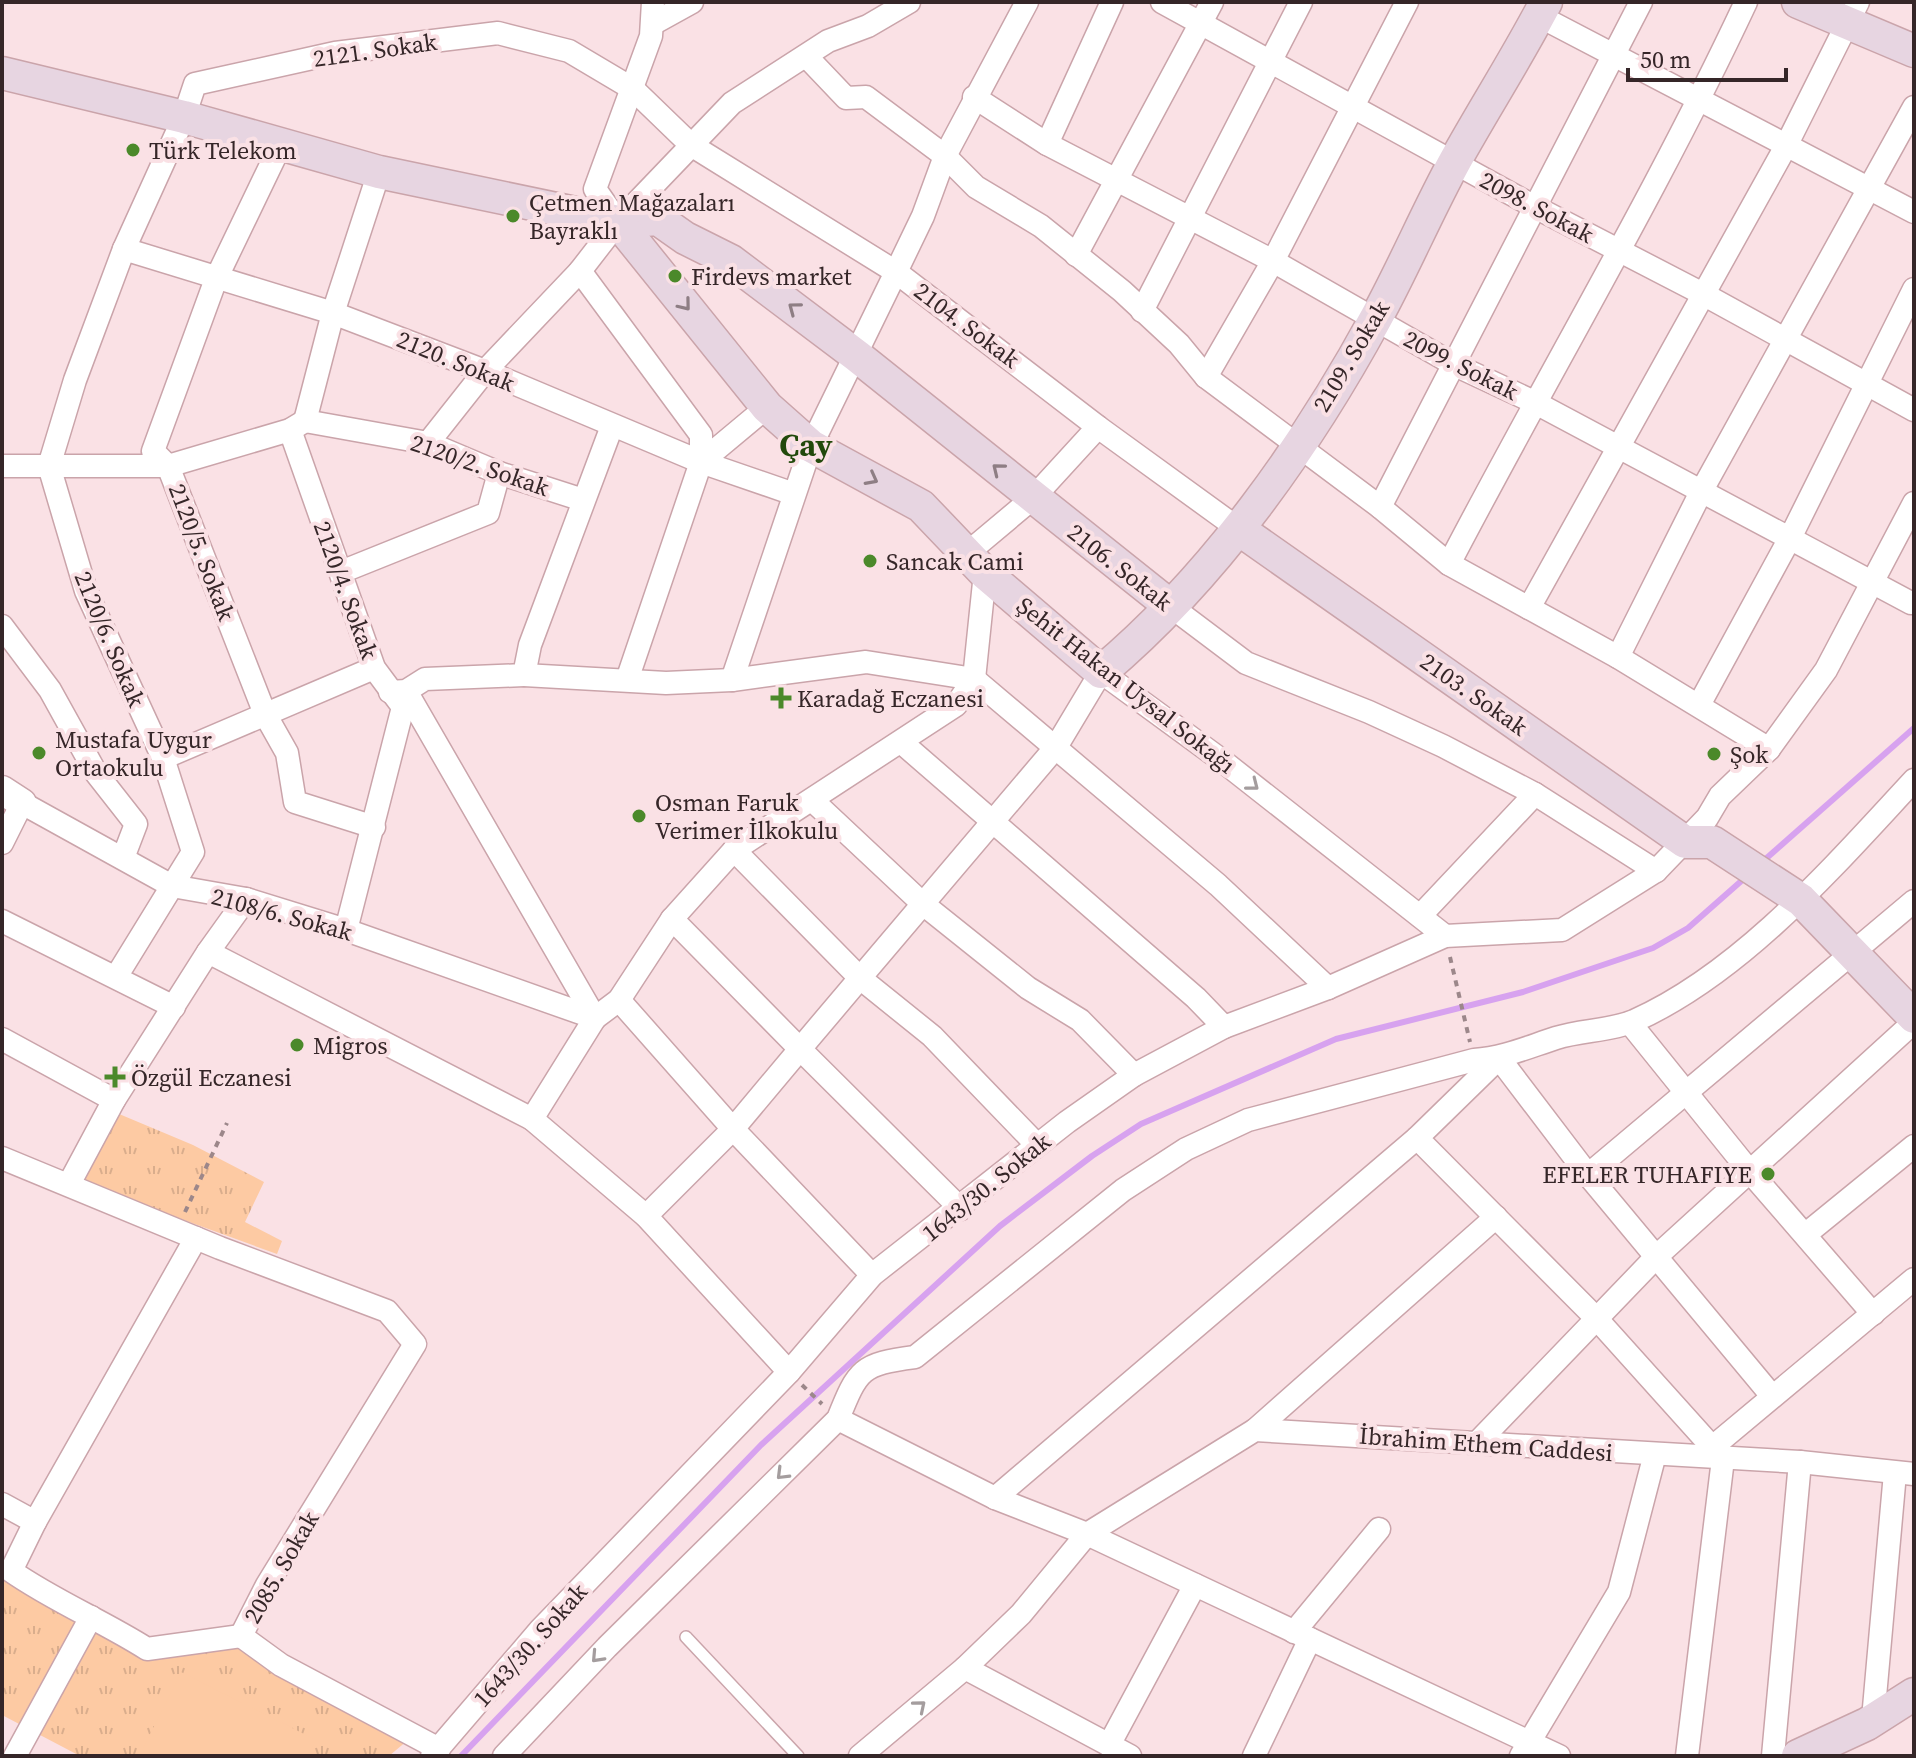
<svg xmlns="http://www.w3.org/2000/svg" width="1916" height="1758" viewBox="0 0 1916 1758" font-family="'Source Serif 4',serif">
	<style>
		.grass { fill: url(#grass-tufts) }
		.garden { fill: #fdcaa3 }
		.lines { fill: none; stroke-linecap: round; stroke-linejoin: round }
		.stream { stroke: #d7a2ef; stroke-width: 6 }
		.service-casing { stroke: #caa4aa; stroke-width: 14 }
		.minor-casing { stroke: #caa4aa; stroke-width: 25 }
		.tertiary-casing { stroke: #caa4aa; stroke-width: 31 }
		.secondary-casing { stroke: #caa4aa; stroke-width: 35 }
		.path { stroke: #9c878a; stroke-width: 4; stroke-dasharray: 6 6; stroke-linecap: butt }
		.service { stroke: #fff; stroke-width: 11 }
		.minor { stroke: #fff; stroke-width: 22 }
		.tertiary { stroke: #fff; stroke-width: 28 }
		.secondary { stroke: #e7d5e1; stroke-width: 32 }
		.oneway { stroke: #8e7e84 }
		.oneway2 { stroke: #a49d9e }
		.poi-dot { fill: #4b892a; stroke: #fae1e5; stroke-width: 3 }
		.labels { text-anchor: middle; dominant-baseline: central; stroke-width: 8; stroke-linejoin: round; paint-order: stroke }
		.street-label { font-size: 24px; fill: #352628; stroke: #fae1e5 }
		.poi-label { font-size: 24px; fill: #352628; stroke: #fae1e5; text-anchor: start }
		.district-label { font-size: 32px; font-weight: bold; fill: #22490b; stroke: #fae1e5 }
	</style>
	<defs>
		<pattern id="grass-tufts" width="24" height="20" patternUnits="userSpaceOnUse" patternTransform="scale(2)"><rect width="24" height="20" fill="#fdcaa3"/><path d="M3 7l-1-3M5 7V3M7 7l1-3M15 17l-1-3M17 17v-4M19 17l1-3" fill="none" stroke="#d9ad8c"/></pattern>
	</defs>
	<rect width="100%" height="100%" fill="#fae1e5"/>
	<g class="grass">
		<polygon points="112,1111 193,1145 264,1182 245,1222 282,1241 277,1254 79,1182"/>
		<polygon points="2,1573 146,1654 239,1642 408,1740 389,1756 80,1756 2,1715"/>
	</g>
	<polygon class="garden" points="181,1672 316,1740 308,1756 140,1754"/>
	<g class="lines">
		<g class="stream">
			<polyline points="1761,863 1914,728"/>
			<polyline points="461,1756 761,1445 1000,1226 1092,1156 1141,1124 1336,1039 1523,992 1653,948 1688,928 1747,876"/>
		</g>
		<g class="service-casing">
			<polyline id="service" points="686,1637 798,1756"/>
		</g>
		<g class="minor-casing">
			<g id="minor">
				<polyline points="1027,2 945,156 923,216 896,272 1098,427 1240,530"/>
				<polyline points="1162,2 1535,207 1703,294 1914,410"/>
				<polyline points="1539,16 1914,212"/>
				<polyline points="654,23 692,2"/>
				<polyline points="806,56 846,98 866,97 945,156 976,187 1041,226 1122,291 1179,344 1206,377 1380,507 1449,564 1618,657 1769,749"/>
				<polyline points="974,97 1047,144 1273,261 1455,365 1534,402 1911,603"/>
				<polyline points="281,144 216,279 153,451 168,466 265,714 287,753 295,802 374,827"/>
				<polyline points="1047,144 1112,2"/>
				<polyline points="618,222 732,103 828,41 868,26 909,2"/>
				<polyline points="124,249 333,313 485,371 701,462 767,407"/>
				<polyline points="1076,255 1212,2"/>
				<polyline points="580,271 701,435 701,462 627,680"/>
				<polyline points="1142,311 1301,2"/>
				<polyline points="1206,377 1273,261 1407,2"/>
				<polyline points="305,421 333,313 379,172"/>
				<polyline points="290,430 374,668 403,707 346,930"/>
				<polyline points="428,443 485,371 580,271 618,222 595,189 651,36 653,2"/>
				<polyline points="701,462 794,494"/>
				<polyline points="2,466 168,466 290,430 305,421 428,443 499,473 583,500"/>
				<polyline points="1380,507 1641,2"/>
				<polyline points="965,555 1033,498 1098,427"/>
				<path d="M1449,564c98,-188 207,-370 297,-562"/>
				<polyline points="341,572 488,513 499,473"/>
				<polyline points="1169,605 1246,663 1369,712 1443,746 1535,794 1656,871"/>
				<polyline points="1529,608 1786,146 1858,2"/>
				<polyline points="2,626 50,690 96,773 136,824 123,858"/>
				<polyline points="1618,657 1701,492 1914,107"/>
				<polyline points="524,675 666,683 732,680 866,662 974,679 985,573"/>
				<polyline points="406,691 595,1018"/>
				<polyline points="390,692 406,691 425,679 524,675 530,645 612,426"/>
				<polyline points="1699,705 1790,538 1914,289"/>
				<polyline points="901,742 1196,998 1224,1027"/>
				<polyline points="163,758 374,668"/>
				<polyline points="812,800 923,904 1028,988 1080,1020 1134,1075"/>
				<polyline points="2,843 22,803 172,886 246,899 346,930 595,1018"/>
				<polyline points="734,850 860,978 800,1049 961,1209"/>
				<polyline points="1420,916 1535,794"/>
				<polyline points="2,921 174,1007"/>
				<polyline points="208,952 246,899"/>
				<polyline points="116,977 193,852 163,758 86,591 49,466 75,380 124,249 184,117 195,84 335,53 498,33 569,51 633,89 691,145 896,272 811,446 732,680"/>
				<polyline points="619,1000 733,1129 800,1049 672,919"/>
				<polyline points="1630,1023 1751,1173 1873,1314"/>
				<polyline points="2,1039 114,1100"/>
				<polyline points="532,1119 646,1216 789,1372"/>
				<polyline points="1037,1145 932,1036 860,978 1056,747 1101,672 1220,759 1445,936"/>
				<polyline points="2,1158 220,1248 387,1311 415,1344 267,1585 241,1636 281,1665 439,1749"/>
				<polyline points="1588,1175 1772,1396"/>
				<polyline points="69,1184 114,1100 208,952 532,1119 595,1018 619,1000 672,919 734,850 956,705 974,679 1218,885 1328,988"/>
				<polyline points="646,1216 733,1129 872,1275"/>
				<polyline points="1806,1234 1914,1146"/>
				<path d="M196,1238l-161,284 -24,49c43,30 92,50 136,78l94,-13"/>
				<polyline points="838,1419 995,1498 1087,1534 1559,1756"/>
				<polyline points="1255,1430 1496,1217"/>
				<polyline points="1477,1443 1658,1255 1914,1022"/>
				<polyline points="1712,1447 1596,1318 1417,1138 1499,1058 1588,1175 1914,901"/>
				<polyline points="1703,1455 1914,1279"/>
				<polyline points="995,1498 1417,1138"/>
				<polyline points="2,1504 35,1522"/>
				<polyline points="1294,1632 1379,1529"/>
				<polyline points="965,1668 1130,1756"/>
				<polyline points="1873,1719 1895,1473"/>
				<polyline points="1109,1745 1195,1585"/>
				<polyline points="15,1756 91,1617"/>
				<polyline points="432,1756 540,1630 789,1372 872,1275 1067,1122 1134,1075 1224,1027 1328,988 1445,936 1562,930 1656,871 1707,818 1720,796 1769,749 1826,670 1914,503"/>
				<path d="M504,1756l103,-109 231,-228c20,-50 23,-55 77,-62l208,-167 63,-41 62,-29 226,-60c30,-2 54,-13 82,-22 25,-8 54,-7 78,-17 108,-48 201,-156 280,-241"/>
				<polyline points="860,1756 965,1668 1021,1614 1087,1534 1255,1430 1800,1462 1914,1474"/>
				<polyline points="1254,1756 1310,1639"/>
				<polyline points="1521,1756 1619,1592 1655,1454"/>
				<polyline points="1687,1756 1723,1459"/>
				<polyline points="1773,1756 1800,1462"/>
			</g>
		</g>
		<g class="tertiary-casing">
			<polyline id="tertiary" points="2,790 22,803"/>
		</g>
		<g class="secondary-casing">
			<g id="secondary">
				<polyline points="1798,2 1914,51"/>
				<polyline points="2,73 184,117 379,172 618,222 658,219 685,238 731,261 857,356 1169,605"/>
				<path d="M618,222l149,185 44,39 110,60 64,67 116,99c112,-94 205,-225 275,-354 28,-51 51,-106 79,-157 30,-54 63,-105 91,-159"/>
				<polyline points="1240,530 1685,842 1712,842 1801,900 1914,1017"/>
				<polyline points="1798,1756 1867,1724 1914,1694"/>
			</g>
		</g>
		<g class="path">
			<polyline points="1450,957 1470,1042"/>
			<polyline points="185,1212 227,1123"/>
			<polyline points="802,1385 822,1404"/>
		</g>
		<use href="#service" class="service"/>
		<use href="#minor" class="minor"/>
		<use href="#tertiary" class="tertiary"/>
		<use href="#secondary" class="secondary"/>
	</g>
	<defs><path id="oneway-chevron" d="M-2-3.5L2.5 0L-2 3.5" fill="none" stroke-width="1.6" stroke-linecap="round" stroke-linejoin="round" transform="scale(2)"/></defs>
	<g class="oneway">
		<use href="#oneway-chevron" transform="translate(685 305) rotate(51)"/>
		<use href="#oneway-chevron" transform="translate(794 308) rotate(-143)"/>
		<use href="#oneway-chevron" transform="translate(998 469) rotate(-141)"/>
		<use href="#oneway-chevron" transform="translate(872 479) rotate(28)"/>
	</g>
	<g class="oneway2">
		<use href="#oneway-chevron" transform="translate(1253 785) rotate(38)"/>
		<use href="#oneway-chevron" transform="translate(782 1474) rotate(135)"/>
		<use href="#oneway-chevron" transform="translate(597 1657) rotate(133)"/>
		<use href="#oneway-chevron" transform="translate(920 1706) rotate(-40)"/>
	</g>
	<g class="poi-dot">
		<circle cx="133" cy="150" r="8"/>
		<circle cx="513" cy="216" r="8"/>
		<circle cx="675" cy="276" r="8"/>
		<circle cx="870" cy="561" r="8"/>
		<path d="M777 686h8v8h8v8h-8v8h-8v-8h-8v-8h8z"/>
		<circle cx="39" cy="753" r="8"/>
		<circle cx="1714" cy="754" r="8"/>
		<circle cx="639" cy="816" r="8"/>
		<circle cx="297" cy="1045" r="8"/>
		<path d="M111 1065h8v8h8v8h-8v8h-8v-8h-8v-8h8z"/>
		<circle cx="1768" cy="1174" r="8"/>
	</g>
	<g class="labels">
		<g class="street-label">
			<text transform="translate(375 50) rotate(-8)">2121. Sokak</text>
			<text transform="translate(1537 207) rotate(28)">2098. Sokak</text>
			<text transform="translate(967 325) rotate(37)">2104. Sokak</text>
			<text transform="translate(1351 356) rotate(-59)">2109. Sokak</text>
			<text transform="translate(456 361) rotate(22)">2120. Sokak</text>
			<text transform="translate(1461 365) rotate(27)">2099. Sokak</text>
			<text transform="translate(480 465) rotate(19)">2120/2. Sokak</text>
			<text transform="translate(202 552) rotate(69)">2120/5. Sokak</text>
			<text transform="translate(1120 567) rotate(38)">2106. Sokak</text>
			<text transform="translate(346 590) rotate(70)">2120/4. Sokak</text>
			<text transform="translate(110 639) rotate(67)">2120/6. Sokak</text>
			<text transform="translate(1126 685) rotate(38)">Şehit Hakan Uysal Sokağı</text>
			<text transform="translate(1474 694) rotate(35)">2103. Sokak</text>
			<text transform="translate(282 914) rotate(15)">2108/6. Sokak</text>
			<text transform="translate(986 1187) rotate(-39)">1643/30. Sokak</text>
			<text transform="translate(1486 1444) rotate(4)">İbrahim Ethem Caddesi</text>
			<text transform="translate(281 1567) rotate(-60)">2085. Sokak</text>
			<text transform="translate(530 1645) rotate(-48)">1643/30. Sokak</text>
		</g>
		<g class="poi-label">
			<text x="149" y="150">Türk Telekom</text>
			<text x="529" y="202">Çetmen Mağazaları<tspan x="529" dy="28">Bayraklı</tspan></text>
			<text x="691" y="276">Firdevs market</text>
			<text x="886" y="561">Sancak Cami</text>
			<text x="797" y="698">Karadağ Eczanesi</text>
			<text x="55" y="739">Mustafa Uygur<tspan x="55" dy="28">Ortaokulu</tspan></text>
			<text x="1730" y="754">Şok</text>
			<text x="655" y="802">Osman Faruk<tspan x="655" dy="28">Verimer İlkokulu</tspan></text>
			<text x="313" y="1045">Migros</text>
			<text x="131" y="1077">Özgül Eczanesi</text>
			<text x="1752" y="1174" text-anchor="end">EFELER TUHAFIYE</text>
		</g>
		<g class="district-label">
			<text x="806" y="445">Çay</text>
		</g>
	</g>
	<rect width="1916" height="1758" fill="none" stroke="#352628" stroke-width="8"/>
	<path d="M1628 68v12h158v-12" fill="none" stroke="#352628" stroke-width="4"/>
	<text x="1640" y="68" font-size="24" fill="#352628" stroke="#fae1e5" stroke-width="6" paint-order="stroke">50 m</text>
</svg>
